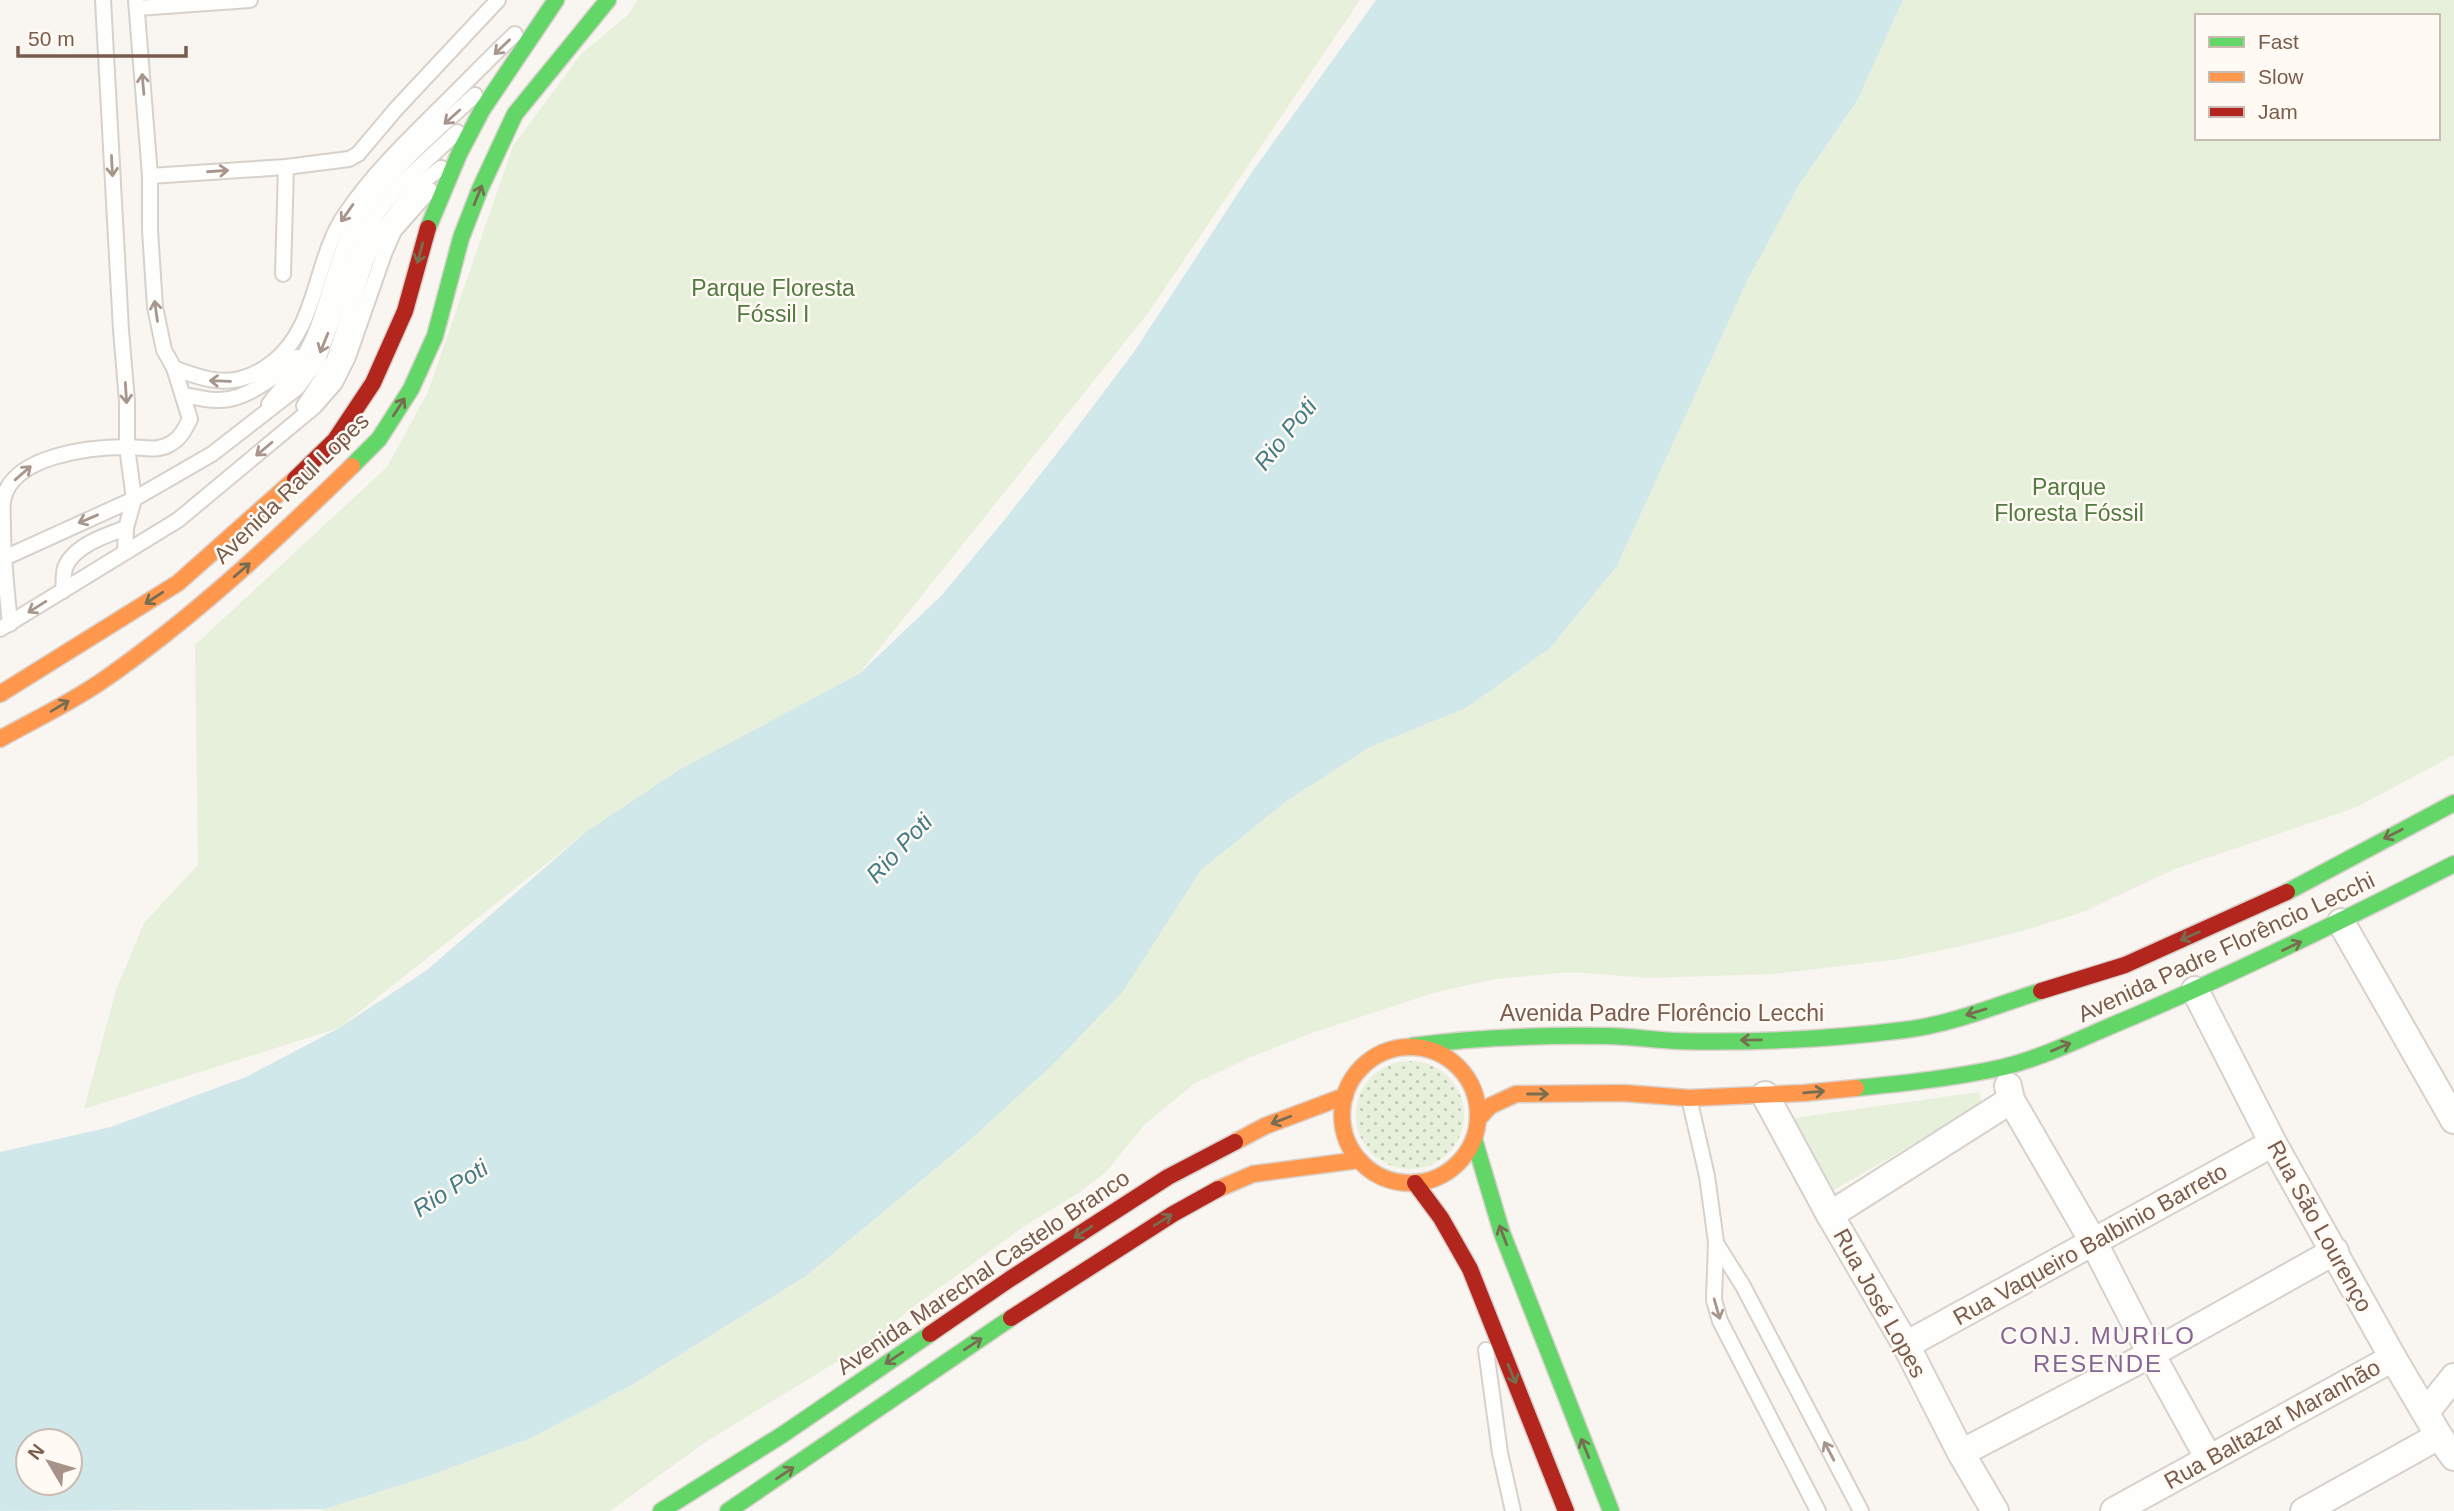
<svg xmlns="http://www.w3.org/2000/svg" width="2454" height="1511" viewBox="0 0 2454 1511" font-family="Arial,sans-serif">
	<style>
		.grass { fill: url(#grass-dots) }
		.park { fill: #e7f0db; fill-rule: evenodd }
		.water { fill: #d0e8ea; fill-rule: evenodd }
		.lines { fill: none; stroke-linecap: round; stroke-linejoin: round }
		.lane-casing { stroke: #d7d1cb; stroke-width: 18 }
		.street-casing { stroke: #d7d1cb; stroke-width: 30 }
		.fast-casing { stroke: #dad1cc; stroke-width: 19 }
		.slow-casing { stroke: #dad1cc; stroke-width: 19 }
		.jam-casing { stroke: #dad1cc; stroke-width: 19 }
		.lane { stroke: #fefefd; stroke-width: 14 }
		.street { stroke: #fefefd; stroke-width: 26 }
		.fast { stroke: #63d668; stroke-width: 16 }
		.slow { stroke: #ff974d; stroke-width: 16 }
		.jam { stroke: #b3261e; stroke-width: 16 }
		.oneway { stroke: #a8958b }
		.oneway2 { stroke: #776e51 }
		.labels { text-anchor: middle; dominant-baseline: central; stroke-width: 5; stroke-linejoin: round; paint-order: stroke }
		.park-label { font-size: 23px; fill: #537a41; stroke: #fffaf3 }
		.street-label { font-size: 23px; fill: #7a5c4d; stroke: #fffaf3 }
		.water-label { font-size: 24px; font-style: italic; fill: #437c86; stroke: #fffaf3 }
		.neighbourhood-label { font-size: 24px; letter-spacing: 2px; fill: #846695; stroke: #fffaf3 }
	</style>
	<defs>
		<pattern id="grass-dots" width="8" height="8" patternUnits="userSpaceOnUse" patternTransform="scale(1.75)"><rect width="8" height="8" fill="#e7f0db"/><path d="M2 2h.1M6 6h.1" fill="none" stroke="#c0c6b4" stroke-width="1.8" stroke-linecap="round"/></pattern>
	</defs>
	<rect width="100%" height="100%" fill="#f9f5f0"/>
	<circle class="grass" cx="1410" cy="1115" r="54"/>
	<g class="park">
		<polygon points="637,0 1360,0 1148,313 859,674 586,832 339,1028 84,1109 116,990 144,923 198,865 195,645 387,467 428,392 513,146 581,54 628,15"/>
		<path d="M1903,0h551v755l-97,52 -182,62 -92,43 -61,19 -61,15 -62,13 -126,15 -124,4 -64,-5h-24l-66,6 -62,14 -124,41 -58,23 -57,27 -49,40 -40,49 -28,21 -54,33 -106,77 -48,38 -162,99 -97,70h-291l107,-34 105,-39 99,-52 176,-110 158,-131 158,-152 79,-123 83,-67 86,-56 96,-39 84,-60 67,-82 130,-285 52,-96 58,-84zM2197,16h241v122h-241z"/>
		<polygon points="1979,1092 1982,1104 1834,1190 1794,1118"/>
	</g>
	<path class="water" d="M1376,0h527l-46,101 -58,84 -52,96 -130,285 -67,82 -84,60 -96,39 -86,56 -83,67 -79,123 -75,77 -83,75 -158,131 -176,110 -99,52 -105,39 -101,32 -325,2v-359l111,-25 135,-50 93,-49 88,-58 159,-138 93,-62 180,-96 82,-78 65,-78 63,-80 65,-86 118,-180zM28,1441h42v42h-42z"/>
	<g class="lines">
		<g class="lane-casing">
			<g id="lane">
				<polyline points="103,0 121,330 127,401 127,447 134,499 126,528 125,552"/>
				<polyline points="137,8 250,0"/>
				<polyline points="150,176 286,167 349,159 358,154 396,109 498,0"/>
				<polyline points="283,274 286,167"/>
				<path d="M174,368c37,15 65,21 99,-6 46,-36 41,-105 74,-150 25,-37 57,-68 88,-99 27,-26 52,-53 80,-79"/>
				<path d="M184,395c10,2 22,5 32,5 29,2 60,-24 81,-43"/>
				<path d="M269,404c15,-19 32,-39 42,-61 17,-35 22,-75 39,-110 26,-53 82,-98 125,-138"/>
				<polyline points="304,406 334,360 366,261 377,237 416,187 441,168"/>
				<polyline points="0,560 134,499 212,454 297,388 318,360 355,256 364,234 379,211 401,184 457,132"/>
				<path d="M63,591c1,-7 0,-16 2,-23 8,-22 41,-33 61,-40"/>
				<path d="M10,624c-3,-32 -7,-64 -7,-96 0,-9 -1,-19 0,-27 8,-46 88,-54 125,-54 14,0 29,5 42,-3 10,-5 15,-15 20,-25l-16,-51 -10,-18 -9,-43 -5,-77v-54l-14,-176"/>
				<polyline points="0,629 178,520 315,406 335,383 348,357 384,254 394,231 430,190"/>
				<polyline points="1689,1098 1707,1176 1716,1242 1714,1300 1720,1321 1818,1511"/>
				<polyline points="1716,1243 1743,1286 1861,1511"/>
				<polyline points="1486,1350 1500,1453 1513,1511"/>
			</g>
		</g>
		<g class="street-casing">
			<g id="street">
				<polyline points="2341,922 2454,1120"/>
				<polyline points="2195,990 2273,1143 2393,1358 2439,1436 2454,1457"/>
				<polyline points="1765,1095 1830,1215 1906,1345 1961,1453 1995,1511"/>
				<polyline points="2011,1100 2094,1243 2151,1354 2209,1459"/>
				<polyline points="1830,1215 2011,1100 2008,1086"/>
				<polyline points="1906,1345 2273,1143"/>
				<polyline points="2426,1412 2454,1377"/>
				<polyline points="1961,1453 2151,1354 2335,1251"/>
				<polyline points="2114,1511 2393,1358"/>
				<polyline points="2304,1511 2439,1436"/>
			</g>
		</g>
		<g class="fast-casing">
			<g id="fast">
				<polyline points="428,228 459,154 482,110 556,0"/>
				<polyline points="352,466 379,439 411,389 435,336 461,238 480,189 515,114 608,0"/>
				<polyline points="2287,892 2454,803"/>
				<path d="M1412,1046c65,-9 130,-11 195,-10 23,0 46,4 69,5 73,2 155,-2 228,-11 45,-5 94,-25 137,-39"/>
				<path d="M1856,1088c49,-5 99,-10 148,-21 44,-11 86,-33 128,-50 110,-47 216,-99 322,-153"/>
				<polyline points="1474,1139 1502,1233 1611,1511"/>
				<polyline points="661,1511 782,1435 930,1334"/>
				<polyline points="728,1511 1011,1318"/>
			</g>
		</g>
		<g class="slow-casing">
			<g id="slow">
				<polyline points="0,694 178,583 295,479"/>
				<path d="M0,739c34,-19 70,-36 102,-58 91,-63 171,-138 250,-215"/>
				<circle cx="1410" cy="1115" r="68"/>
				<polyline points="1478,1119 1490,1106 1516,1094 1623,1093 1689,1098 1804,1093 1856,1088"/>
				<polyline points="1235,1142 1265,1126 1345,1096"/>
				<polyline points="1218,1189 1253,1174 1359,1160"/>
			</g>
		</g>
		<g class="jam-casing">
			<g id="jam">
				<polyline points="295,479 335,440 373,383 405,311 428,228"/>
				<polyline points="2041,991 2125,965 2287,892"/>
				<polyline points="1415,1183 1441,1218 1470,1269 1566,1511"/>
				<polyline points="1011,1318 1173,1214 1218,1189"/>
				<polyline points="930,1334 1010,1279 1168,1177 1235,1142"/>
			</g>
		</g>
		<use href="#lane" class="lane"/>
		<use href="#street" class="street"/>
		<use href="#fast" class="fast"/>
		<use href="#slow" class="slow"/>
		<use href="#jam" class="jam"/>
	</g>
	<defs><path id="oneway-shaft" d="M-6 0H5M1.5-3L5.5 0L1.5 3" fill="none" stroke-width="1.6" stroke-linecap="round" stroke-linejoin="round" transform="scale(1.75)"/></defs>
	<g class="oneway">
		<use href="#oneway-shaft" transform="translate(502 47) rotate(136)"/>
		<use href="#oneway-shaft" transform="translate(143 84) rotate(-95)"/>
		<use href="#oneway-shaft" transform="translate(452 117) rotate(138)"/>
		<use href="#oneway-shaft" transform="translate(112 166) rotate(87)"/>
		<use href="#oneway-shaft" transform="translate(218 171) rotate(-4)"/>
		<use href="#oneway-shaft" transform="translate(347 213) rotate(125)"/>
		<use href="#oneway-shaft" transform="translate(156 311) rotate(-98)"/>
		<use href="#oneway-shaft" transform="translate(324 343) rotate(112)"/>
		<use href="#oneway-shaft" transform="translate(220 381) rotate(-178)"/>
		<use href="#oneway-shaft" transform="translate(126 393) rotate(86)"/>
		<use href="#oneway-shaft" transform="translate(264 449) rotate(140)"/>
		<use href="#oneway-shaft" transform="translate(23 473) rotate(-41)"/>
		<use href="#oneway-shaft" transform="translate(88 519) rotate(157)"/>
		<use href="#oneway-shaft" transform="translate(37 607) rotate(148)"/>
		<use href="#oneway-shaft" transform="translate(1717 1309) rotate(74)"/>
		<use href="#oneway-shaft" transform="translate(1829 1451) rotate(-118)"/>
	</g>
	<g class="oneway2">
		<use href="#oneway-shaft" transform="translate(478 195) rotate(-68)"/>
		<use href="#oneway-shaft" transform="translate(420 253) rotate(105)"/>
		<use href="#oneway-shaft" transform="translate(399 407) rotate(-57)"/>
		<use href="#oneway-shaft" transform="translate(242 570) rotate(-41)"/>
		<use href="#oneway-shaft" transform="translate(154 598) rotate(147)"/>
		<use href="#oneway-shaft" transform="translate(60 706) rotate(-31)"/>
		<use href="#oneway-shaft" transform="translate(2393 834) rotate(153)"/>
		<use href="#oneway-shaft" transform="translate(2190 936) rotate(156)"/>
		<use href="#oneway-shaft" transform="translate(2292 946) rotate(-25)"/>
		<use href="#oneway-shaft" transform="translate(1976 1012) rotate(163)"/>
		<use href="#oneway-shaft" transform="translate(1751 1040) rotate(179)"/>
		<use href="#oneway-shaft" transform="translate(2061 1047) rotate(-23)"/>
		<use href="#oneway-shaft" transform="translate(1814 1092) rotate(-5)"/>
		<use href="#oneway-shaft" transform="translate(1538 1094)"/>
		<use href="#oneway-shaft" transform="translate(1281 1120) rotate(159)"/>
		<use href="#oneway-shaft" transform="translate(1163 1220) rotate(-32)"/>
		<use href="#oneway-shaft" transform="translate(1083 1232) rotate(147)"/>
		<use href="#oneway-shaft" transform="translate(1503 1235) rotate(-111)"/>
		<use href="#oneway-shaft" transform="translate(973 1344) rotate(-34)"/>
		<use href="#oneway-shaft" transform="translate(894 1358) rotate(146)"/>
		<use href="#oneway-shaft" transform="translate(1512 1374) rotate(68)"/>
		<use href="#oneway-shaft" transform="translate(1585 1448) rotate(-112)"/>
		<use href="#oneway-shaft" transform="translate(785 1473) rotate(-34)"/>
	</g>
	<g class="labels">
		<g class="park-label">
			<text x="773" y="288">Parque Floresta<tspan x="773" dy="26">Fóssil I</tspan></text>
			<text x="2069" y="487">Parque<tspan x="2069" dy="26">Floresta Fóssil</tspan></text>
		</g>
		<g class="street-label">
			<text transform="translate(291 488) rotate(-44)">Avenida Raul Lopes</text>
			<text transform="translate(2226 947) rotate(-25)">Avenida Padre Florêncio Lecchi</text>
			<text x="1662" y="1013">Avenida Padre Florêncio Lecchi</text>
			<text transform="translate(2320 1226) rotate(61)">Rua São Lourenço</text>
			<text transform="translate(2090 1244) rotate(-29)">Rua Vaqueiro Balbinio Barreto</text>
			<text transform="translate(983 1272) rotate(-34)">Avenida Marechal Castelo Branco</text>
			<text transform="translate(1880 1303) rotate(61)">Rua José Lopes</text>
			<text transform="translate(2272 1424) rotate(-29)">Rua Baltazar Maranhão</text>
		</g>
		<g class="water-label">
			<text transform="translate(1285 434) rotate(-51)">Rio Poti</text>
			<text transform="translate(899 848) rotate(-47)">Rio Poti</text>
			<text transform="translate(450 1188) rotate(-33)">Rio Poti</text>
		</g>
		<g class="neighbourhood-label">
			<text x="2098" y="1335">CONJ. MURILO<tspan x="2098" dy="28">RESENDE</tspan></text>
		</g>
	</g>
	<rect x="2195" y="14" width="245" height="126" fill="#fffaf3" stroke="#cabbb1" stroke-width="2"/>
	<rect x="2209" y="37" width="35" height="10" fill="#63d668" stroke="#cabbb1" stroke-width="2"/>
	<text x="2258" y="49" font-size="21" fill="#7a5c4d">Fast</text>
	<rect x="2209" y="72" width="35" height="10" fill="#ff974d" stroke="#cabbb1" stroke-width="2"/>
	<text x="2258" y="84" font-size="21" fill="#7a5c4d">Slow</text>
	<rect x="2209" y="107" width="35" height="10" fill="#b3261e" stroke="#cabbb1" stroke-width="2"/>
	<text x="2258" y="119" font-size="21" fill="#7a5c4d">Jam</text>
	<g transform="translate(49 1462) rotate(308)"><circle r="33" fill="#fffaf3" stroke="#cabbb1" stroke-width="2"/>
	<path d="M0-5L12 26L0 18L-12 26Z" fill="#a69286"/>
	<text y="-10" font-size="19" font-weight="bold" text-anchor="middle" fill="#7a5c4d">N</text>
	</g>
	<path d="M18 46v10h168v-10" fill="none" stroke="#7a5c4d" stroke-width="3.5"/>
	<text x="28" y="46" font-size="21" fill="#7a5c4d" stroke="#fffaf3" stroke-width="5" paint-order="stroke">50 m</text>
</svg>
